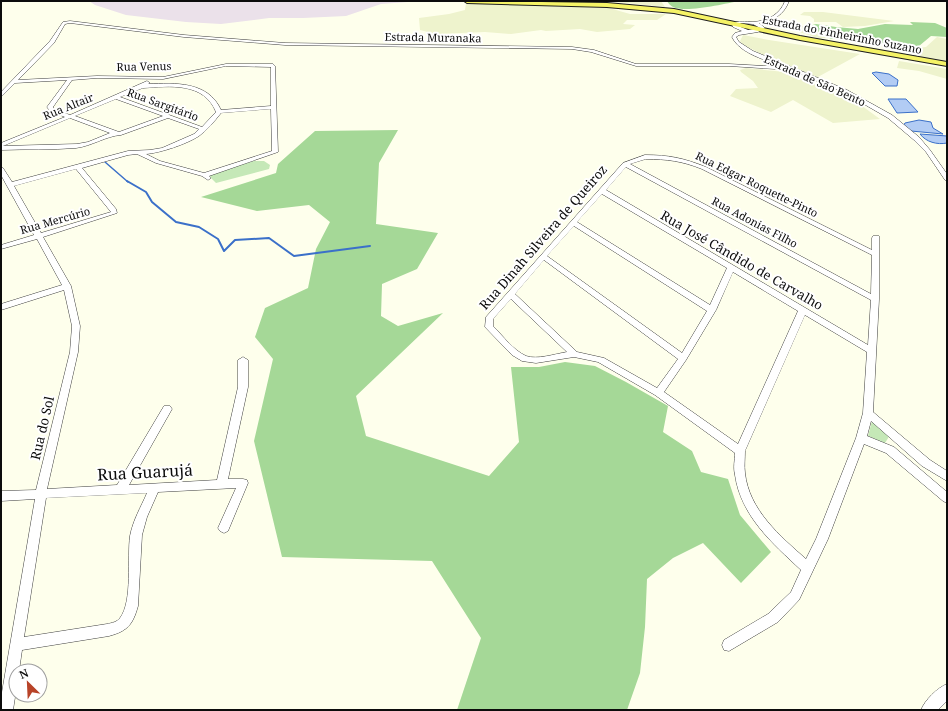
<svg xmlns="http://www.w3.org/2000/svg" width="948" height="711" viewBox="0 0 948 711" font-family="'Noto Serif',serif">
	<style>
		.industrial { fill: #ebe1ea }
		.farmland { fill: #eef3cd }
		.green { fill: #c5e8b7 }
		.forest { fill: #a5d897 }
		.water { fill: #b2ccf4; stroke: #3b70c9 }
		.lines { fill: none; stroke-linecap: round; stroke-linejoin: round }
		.stream-far1 { stroke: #3b70c9; stroke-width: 1.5 }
		.stream { stroke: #3b70c9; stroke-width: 2 }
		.minor-casing { stroke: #3f3f3f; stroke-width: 1 }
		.major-casing { stroke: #1d1d1d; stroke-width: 2 }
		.minor { fill: #fff; fill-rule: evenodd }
		.major { fill: #f5f366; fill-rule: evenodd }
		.labels { text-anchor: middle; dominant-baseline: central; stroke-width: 4; stroke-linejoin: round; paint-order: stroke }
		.far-street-label { font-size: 11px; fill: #0c0c0c; stroke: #fff }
		.street-label { font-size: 13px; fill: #0c0c0c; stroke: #fff }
		.near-street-label { font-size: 16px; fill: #0c0c0c; stroke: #fff }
	</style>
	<rect width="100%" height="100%" fill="#feffec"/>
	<polygon class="industrial" points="89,1 402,1 408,2 381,4 346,16 303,18 269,18 221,24 186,22 126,15 95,5"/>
	<g class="farmland">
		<polygon points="581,1 661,1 665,7 607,1"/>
		<polygon points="466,3 609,8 630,14 666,14 657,20 627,20 623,24 635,25 630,29 597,32 580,29 546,31 541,30 511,34 485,32 436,34 420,30 419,18 449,14 465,10"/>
		<polygon points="804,12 823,12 894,21 865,26 843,27 836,22 814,22 814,19 810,16 800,15"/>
		<polygon points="802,26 816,30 820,33 819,35 827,38 818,38 793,30"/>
		<polygon points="743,35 769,40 860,54 816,78 781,64 742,44 740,41"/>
		<polygon points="937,37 947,39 947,61 914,57 916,48 926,47"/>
		<polygon points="899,61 947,69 947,79 919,71 897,68"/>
		<polygon points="746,68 785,72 851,98 880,119 833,123 793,100 771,112 730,96 736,89 758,88 753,81 741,72 740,70"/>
	</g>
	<g class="green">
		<polygon points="253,161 264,161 270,165 269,169 216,183 208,175"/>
		<polygon points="872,421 890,435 885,443 868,436"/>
	</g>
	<g class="forest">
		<path d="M667,1h72c-15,3 -53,12 -66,6 -2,-1 -5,-4 -6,-6z"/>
		<polygon points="910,22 935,23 947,28 947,37 931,36 919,46 903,47 865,39 831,39 809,26 816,24 836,27 858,29 885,24 913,25"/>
		<polygon points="398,130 379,163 376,224 438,233 417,269 382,284 381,316 398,326 443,313 356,396 366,436 489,476 519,442 511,367 539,367 565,362 595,366 626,382 668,406 663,432 692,451 701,472 728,479 740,515 771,552 741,583 703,543 673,558 647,579 645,627 640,673 627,710 457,710 481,638 432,561 282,557 254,441 273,359 255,337 265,308 308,288 316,249 330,222 309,205 257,211 201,197 276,173 278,164 315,131"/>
	</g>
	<g class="water">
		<polygon points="876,72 889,74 898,80 897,86 885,86 872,73"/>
		<polygon points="888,99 906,99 918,112 897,113"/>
		<polygon points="919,120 931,122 933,128 943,134 911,131 903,126 905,123"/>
		<path d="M920,134l27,2v7c-10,2 -21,-1 -27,-9z"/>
	</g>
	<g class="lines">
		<polyline class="stream-far1" points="105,162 128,182"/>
		<polyline class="stream" points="127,181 146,192 152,202 176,222 199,227 218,239 224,251 235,240 269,238 294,256 370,246"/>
		<g class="minor-casing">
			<g id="minor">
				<path d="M785,1h4c-5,14 -16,20 -30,22l6,5 -7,4 -19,3 -3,2 3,5 14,9 94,39 45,25 27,22 11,13 17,24v7l-2,-1 -19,-28 -12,-12 -26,-22 -45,-26 -52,-22 -62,-4h-93l-45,-14 -19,-3 -287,-4 -101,-8 -114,-14 -5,1 -11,19 -36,37 79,-4 66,1 63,-13h47l2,2 3,86 -69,24 2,2 -3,2 -6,-4 -46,-13 -19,-9 -9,1 -46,13 34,41 1,4 -74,24 28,49 9,40 -2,26 -31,137 70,-4 47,-79h6l2,3 -43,76 88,-5 21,-93v-27l5,-3 5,3v27l-20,92h15l4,1 1,3 -20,48 -4,2 -4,-2 -2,-3 18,-40 -78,4 -11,25 -5,18 -4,71c-5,18 -10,25 -29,30l-87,14 -3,21h-3v20l-3,19h-12v-12l34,-199 -34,2v-10l35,-1 34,-138 2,-26 -8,-36 -63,20v-6l61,-19 -25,-46 -36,10v-4l33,-10 -33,-60v-8l2,1 9,14 116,-31 22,-1 12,-2 32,-14 5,-5 -31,-11 -47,17c-15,1 -29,11 -45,13 -24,2 -50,1 -75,2v-7l64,-26 -15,-6 -3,-4 20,-27 -52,3 -14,14v-5l49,-51 13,-19 7,-1 114,14 101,8 287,4 22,3 42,14h93l54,3c-16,-7 -43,-13 -51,-30l3,-4 7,-2 -9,-4 -1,-3c7,-4 13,-2 21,-2 14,-1 27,-7 32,-21zM741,23l12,1 7,4 -12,2 -12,-5zM226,66l45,1v39l-50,4c-13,-29 -46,-27 -73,-26l2,-1 -3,-2 -77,34 -16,-6 -1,-2 19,-27 25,-2 66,1zM143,88c27,-2 61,-6 73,24l-14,15 -82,-30zM116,99l47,17 -44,16 -44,-16zM271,109l1,42 -68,22 -44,-12 -14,-7c14,-1 41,-10 53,-18 8,-6 15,-14 22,-23zM70,118l40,15 -22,9 -11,2 -74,2zM76,169l35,43 -70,21 -27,-47zM147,493c-6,14 -14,27 -17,43 -3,21 3,65 -10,82 -3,4 -8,5 -13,6l-83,13 22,-139z"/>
				<path d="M645,155c24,0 38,3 61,12l166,83v-12l1,-2h6v63l-6,113 57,48 17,11v10l-25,-15 -51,-45 -4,15 27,11 53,45v11l-4,-2 -57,-48 -22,-9 -36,95 -29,61 -21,22 -49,29 -5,-1 -2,-5 2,-5 44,-26 23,-22 10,-22c-29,-27 -60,-54 -66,-95 -2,-8 0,-15 0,-22l-80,-58 -57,-33 -24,-5 -38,6 -14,-2 -10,-6 -27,-28 1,-10 137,-154zM646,159c21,0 36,2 56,10l170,86 -1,39 -241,-130zM626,167l245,133 -3,45 -262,-155zM602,194l125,74 -17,37 -133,-83zM574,226l133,85 -25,42 -135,-97zM544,260l134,99 -21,29 -53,-30 -27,-6 -62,-58zM733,272l65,39 -60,133 -74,-52 22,-32 30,-50zM511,299l56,53c-12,2 -30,8 -41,4 -13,-6 -23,-20 -33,-30v-7zM805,315l62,37 -4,61 -7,25 -40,101 -10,20c-26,-23 -57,-49 -61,-86 -1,-7 0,-15 0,-22z"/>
				<path d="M947,684v17l-9,9h-17c4,-10 16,-22 26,-26z"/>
			</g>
		</g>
		<g class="major-casing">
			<polygon id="major" points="464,1 607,3 674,9 800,36 947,62 947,66 800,40 674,13 607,7 467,3"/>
		</g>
		<use href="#minor" class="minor"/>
		<use href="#major" class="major"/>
	</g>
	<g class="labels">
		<g class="far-street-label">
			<text transform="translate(842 34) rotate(11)">Estrada do Pinheirinho Suzano</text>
			<text transform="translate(433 37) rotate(1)">Estrada Muranaka</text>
			<text transform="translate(144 66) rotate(-1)">Rua Venus</text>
			<text transform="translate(815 80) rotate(24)">Estrada de São Bento</text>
			<text transform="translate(163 104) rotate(20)">Rua Sargitário</text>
			<text transform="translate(68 106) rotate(-22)">Rua Altair</text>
			<text transform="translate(757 184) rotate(26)">Rua Edgar Roquette-Pinto</text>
			<text transform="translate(55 220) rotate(-16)">Rua Mercúrio</text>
			<text transform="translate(755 222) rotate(28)">Rua Adonias Filho</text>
		</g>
		<g class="street-label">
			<text transform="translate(543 237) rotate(-49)">Rua Dinah Silveira de Queiroz</text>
			<text transform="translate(742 260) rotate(30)">Rua José Cândido de Carvalho</text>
			<text transform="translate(42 428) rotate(-77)">Rua do Sol</text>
		</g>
		<g class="near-street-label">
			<text transform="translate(145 472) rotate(-3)">Rua Guarujá</text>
		</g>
	</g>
	<rect width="948" height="711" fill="none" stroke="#0c0c0c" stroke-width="4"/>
	<g transform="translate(28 683) rotate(336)"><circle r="19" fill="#ffffff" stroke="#9e9e9e"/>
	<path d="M0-3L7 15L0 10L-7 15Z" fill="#b84328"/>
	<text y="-6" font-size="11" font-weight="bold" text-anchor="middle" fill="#0c0c0c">N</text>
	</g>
</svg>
